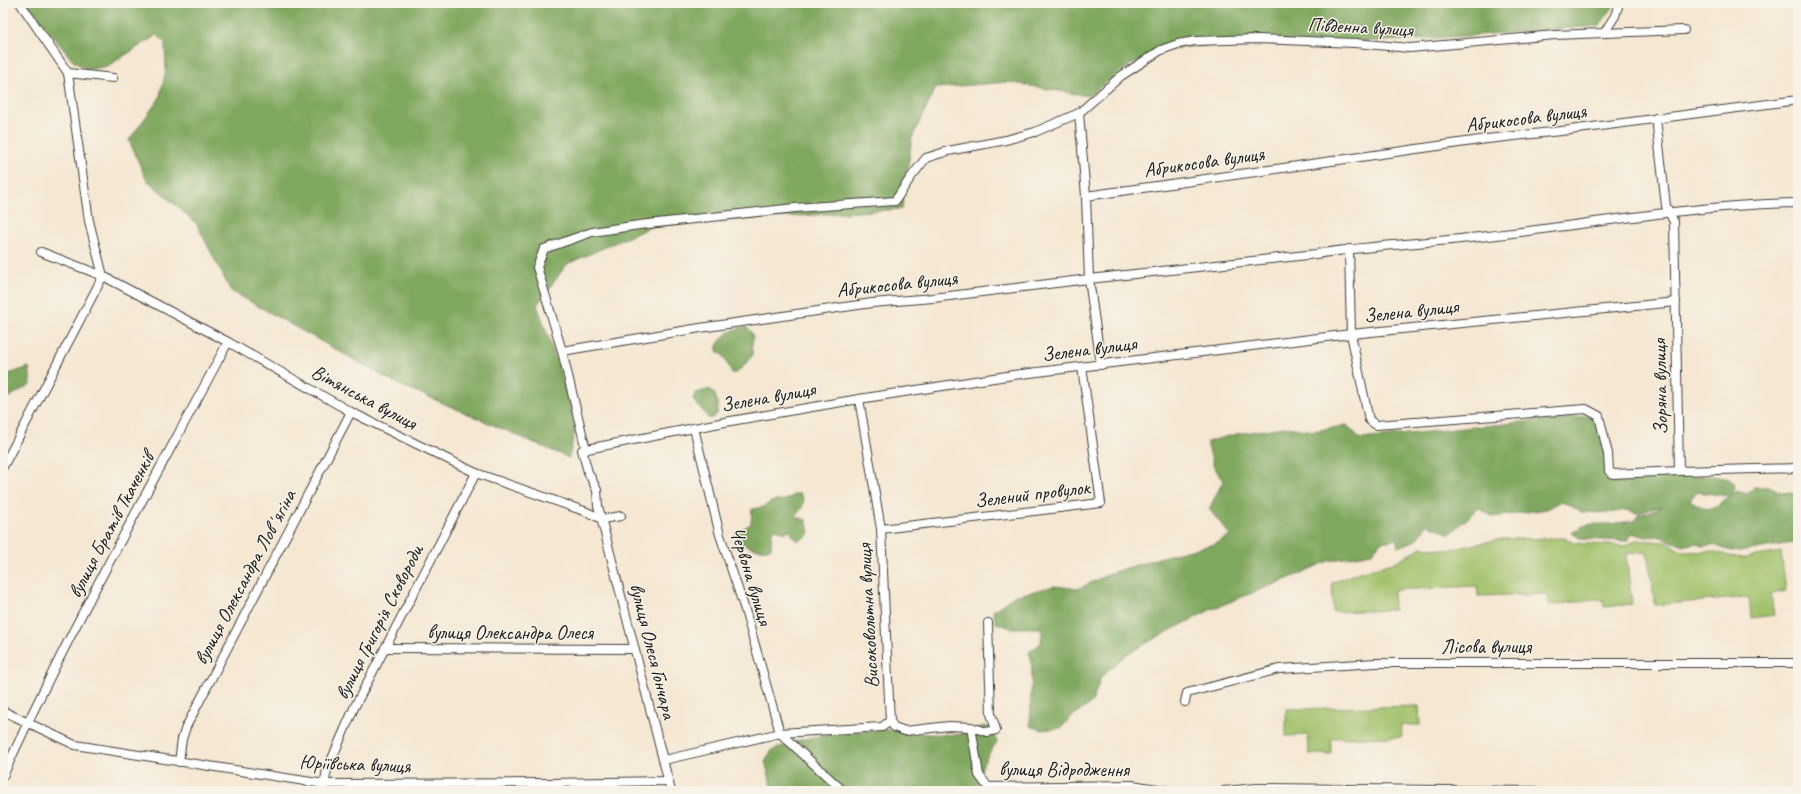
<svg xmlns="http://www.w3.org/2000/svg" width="1801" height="794" viewBox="0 0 1801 794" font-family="Caveat,sans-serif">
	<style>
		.green { fill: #a1c16a; stroke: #5e6e43 }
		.forest { fill: #80a75e; stroke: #4e623d; fill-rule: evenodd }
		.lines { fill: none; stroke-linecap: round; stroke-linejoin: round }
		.minor-casing { stroke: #3d3a37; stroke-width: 10 }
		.minor { stroke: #fff; stroke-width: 8 }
		.labels { text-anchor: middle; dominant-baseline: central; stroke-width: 3; stroke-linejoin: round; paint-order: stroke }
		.street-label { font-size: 20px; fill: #1c1c1c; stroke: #f7f3e8 }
	</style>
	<rect width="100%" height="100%" fill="#f7f3e8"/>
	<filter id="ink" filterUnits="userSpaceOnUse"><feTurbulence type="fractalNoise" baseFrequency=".025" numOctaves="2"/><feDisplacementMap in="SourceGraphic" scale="8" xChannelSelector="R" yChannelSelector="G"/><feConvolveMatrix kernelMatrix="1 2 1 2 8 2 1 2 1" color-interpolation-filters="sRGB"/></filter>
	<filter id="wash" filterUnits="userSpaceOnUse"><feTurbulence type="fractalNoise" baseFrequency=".012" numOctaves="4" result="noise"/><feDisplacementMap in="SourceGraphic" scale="16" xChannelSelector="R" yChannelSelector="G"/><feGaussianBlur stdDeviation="0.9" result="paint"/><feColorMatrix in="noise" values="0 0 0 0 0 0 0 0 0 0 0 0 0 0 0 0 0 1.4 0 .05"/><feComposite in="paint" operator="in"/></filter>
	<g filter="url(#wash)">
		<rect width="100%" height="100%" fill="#f5e7d2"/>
		<g class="green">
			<polygon points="1566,538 1574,543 1626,546 1636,540 1666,542 1683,552 1714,551 1729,556 1744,558 1781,552 1786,591 1771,594 1774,615 1751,618 1749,597 1655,605 1647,552 1626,554 1632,604 1604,607 1603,599 1549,605 1548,594 1478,596 1477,586 1393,590 1394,610 1333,612 1332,583 1362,571 1393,563 1422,547 1448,550 1501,539"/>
			<polygon points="1419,706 1420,725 1401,725 1402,737 1331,738 1331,754 1309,754 1308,735 1286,736 1286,709"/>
		</g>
		<g class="forest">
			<polygon points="26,3 1616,3 1599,26 1410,40 1198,46 1161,50 1130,65 1088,96 1008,82 936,88 912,138 902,209 653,226 567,264 537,305 557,361 576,425 569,458 392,381 231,291 196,223 146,179 129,140 159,99 166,71 165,43 157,35 108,66 88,70 73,61"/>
			<path d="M745,327c8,3 9,10 7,18 -1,4 2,8 -1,12 -1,2 -12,15 -15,16h-4l-9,-18 -6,-4v-5c8,-13 13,-16 28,-19z"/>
			<polygon points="29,367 31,384 3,401 3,376"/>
			<path d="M710,389c7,5 9,17 7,25l-5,4h-4c-4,-8 -11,-11 -15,-19l3,-6z"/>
			<path d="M1591,416l9,12 8,49 20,3 19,-6 65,2 17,3 4,3 1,6 -3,7 5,-4 12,3 6,-7h17l10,5 17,2v48l-59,10 -12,-2 -13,-5 -12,1 -7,-3 -12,3 -25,-10 -12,1 -15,-4 -4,8 -46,-2 -9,-6c15,-12 20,-8 37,-9 8,-1 17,-2 26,-3l3,-6 18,-5 6,-4 -25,7 -11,-3 -18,3 -26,-1 -20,-11 -15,8 -54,8 -14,-9 -29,26 -23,-10 -11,16 -17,7 -2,-8 -16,3 -9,11 -44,8 -28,13 -88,35 -60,31 -25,14 -26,23 -9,26 -21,14 -10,11 -19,2 -12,-4 2,-62 -3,-12 12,-9 1,-15h-31l-15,-5 -3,-12 21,-15 41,-10 23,3 33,-16 51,-16 53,-13 15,-9 -21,-26 14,-28 -10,-16 -6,-23 29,-8 49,-7 29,4 33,-6 14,14c77,-8 153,-17 230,-23zM1697,492l32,4 -7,5 -5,6 -12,2 -15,-9z"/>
			<path d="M796,494h4c7,8 2,15 -4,21v2l10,3 3,11 -1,4 -8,5h-4l-7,-10 -5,3 -8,-4 -4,3 -1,16c-11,4 -24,-2 -35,-7l-1,-6 5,-5 11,-6 1,-15 11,-2 10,-6 13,-1z"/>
			<path d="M984,726l7,2 6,14c-8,12 -19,25 -17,40l-6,3 -6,6h-6l-6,-3 -1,3h-182l-8,-30 7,-11 28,-10 33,-7 63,-4 8,4 54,2z"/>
		</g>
	</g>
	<g filter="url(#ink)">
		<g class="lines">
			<g class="minor-casing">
				<g id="minor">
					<polyline points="20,3 68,73 113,78"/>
					<polyline points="1604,33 1684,30"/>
					<polyline points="68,73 89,221 103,276"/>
					<polyline points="1079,113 1086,196"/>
					<polyline points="1656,118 1666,206 1674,222 1679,471"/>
					<polyline points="1349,249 1351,334 1369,420 1376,425 1586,409 1599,416 1608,454 1609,471 1613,474 1679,471 1798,468"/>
					<polyline points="41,252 103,276 228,342 351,412 476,473 587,512 602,519 621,516"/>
					<polyline points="562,351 700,328 872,303 933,298 1089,279 1086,196 1487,139 1570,130 1798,100"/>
					<path d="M1101,365l-12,-86 227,-25c57,-9 115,-11 172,-18 103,-12 206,-31 310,-33"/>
					<polyline points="694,428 720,535 745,610 780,733"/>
					<polyline points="586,450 562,351 537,267 544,249 592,232 639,225 795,208 895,201 911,177 926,158 948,151 1006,140 1035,132 1079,113 1121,76 1161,50 1178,44 1195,41 1259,39 1355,43 1410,48 1555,35 1604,33 1615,16 1619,3"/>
					<polyline points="3,467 103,276"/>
					<polyline points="881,529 1101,503 1082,367"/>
					<polyline points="988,623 991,714 996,730 987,732 971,727 979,775 988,787 1132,785 1169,791"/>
					<polyline points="385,648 635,649"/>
					<polyline points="1185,702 1187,693 1279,669 1376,663 1798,663"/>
					<polyline points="3,711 75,745 324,784 549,783 668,781"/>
					<polyline points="890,721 894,727 905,731 949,726 971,727"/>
					<polyline points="780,733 843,791"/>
					<polyline points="664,760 780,733 882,727 890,721 881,529 859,399"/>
					<polyline points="179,762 182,739 186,727 351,412"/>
					<path d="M3,776c67,-148 148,-290 225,-434"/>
					<polyline points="323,791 327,770 354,708 476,473"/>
					<polyline points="671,791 598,506 597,490 588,472 582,450 725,422 859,399 1013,375 1351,334 1676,302"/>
					<polyline points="1224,791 1257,788 1536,791"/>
				</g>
			</g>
			<use href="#minor" class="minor"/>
		</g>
	</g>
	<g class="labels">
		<g class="street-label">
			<text transform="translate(1360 27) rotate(3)">Південна вулиця</text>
			<text transform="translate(1526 118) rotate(-7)">Абрикосова вулиця</text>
			<text transform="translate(1204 162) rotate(-8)">Абрикосова вулиця</text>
			<text transform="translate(897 284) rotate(-6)">Абрикосова вулиця</text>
			<text transform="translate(1411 311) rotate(-6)">Зелена вулиця</text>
			<text transform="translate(1089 349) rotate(-7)">Зелена вулиця</text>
			<text transform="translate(1660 387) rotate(-91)">Зоряна вулиця</text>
			<text transform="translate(364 397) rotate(28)">Вітянська вулиця</text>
			<text transform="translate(768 397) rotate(-10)">Зелена вулиця</text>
			<text transform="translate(1032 494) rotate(-7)">Зелений провулок</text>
			<text transform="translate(111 525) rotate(-62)">вулиця Братів Ткаченків</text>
			<text transform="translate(751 576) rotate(73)">Червона вулиця</text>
			<text transform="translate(245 577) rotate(-62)">вулиця Олександра Ловʼягіна</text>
			<text transform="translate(868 616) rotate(-93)">Високовольтна вулиця</text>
			<text transform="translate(379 622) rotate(-63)">вулиця Григорія Сковороди</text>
			<text x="510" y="632">вулиця Олександра Олеся</text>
			<text x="1486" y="646">Лісова вулиця</text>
			<text transform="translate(653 651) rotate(76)">вулиця Олеся Гончара</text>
			<text transform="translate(355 764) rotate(2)">Юріївська вулиця</text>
			<text x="1064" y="769">вулиця Відродження</text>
		</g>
	</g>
	<rect width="1801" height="794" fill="none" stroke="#f7f3e8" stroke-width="16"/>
</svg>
